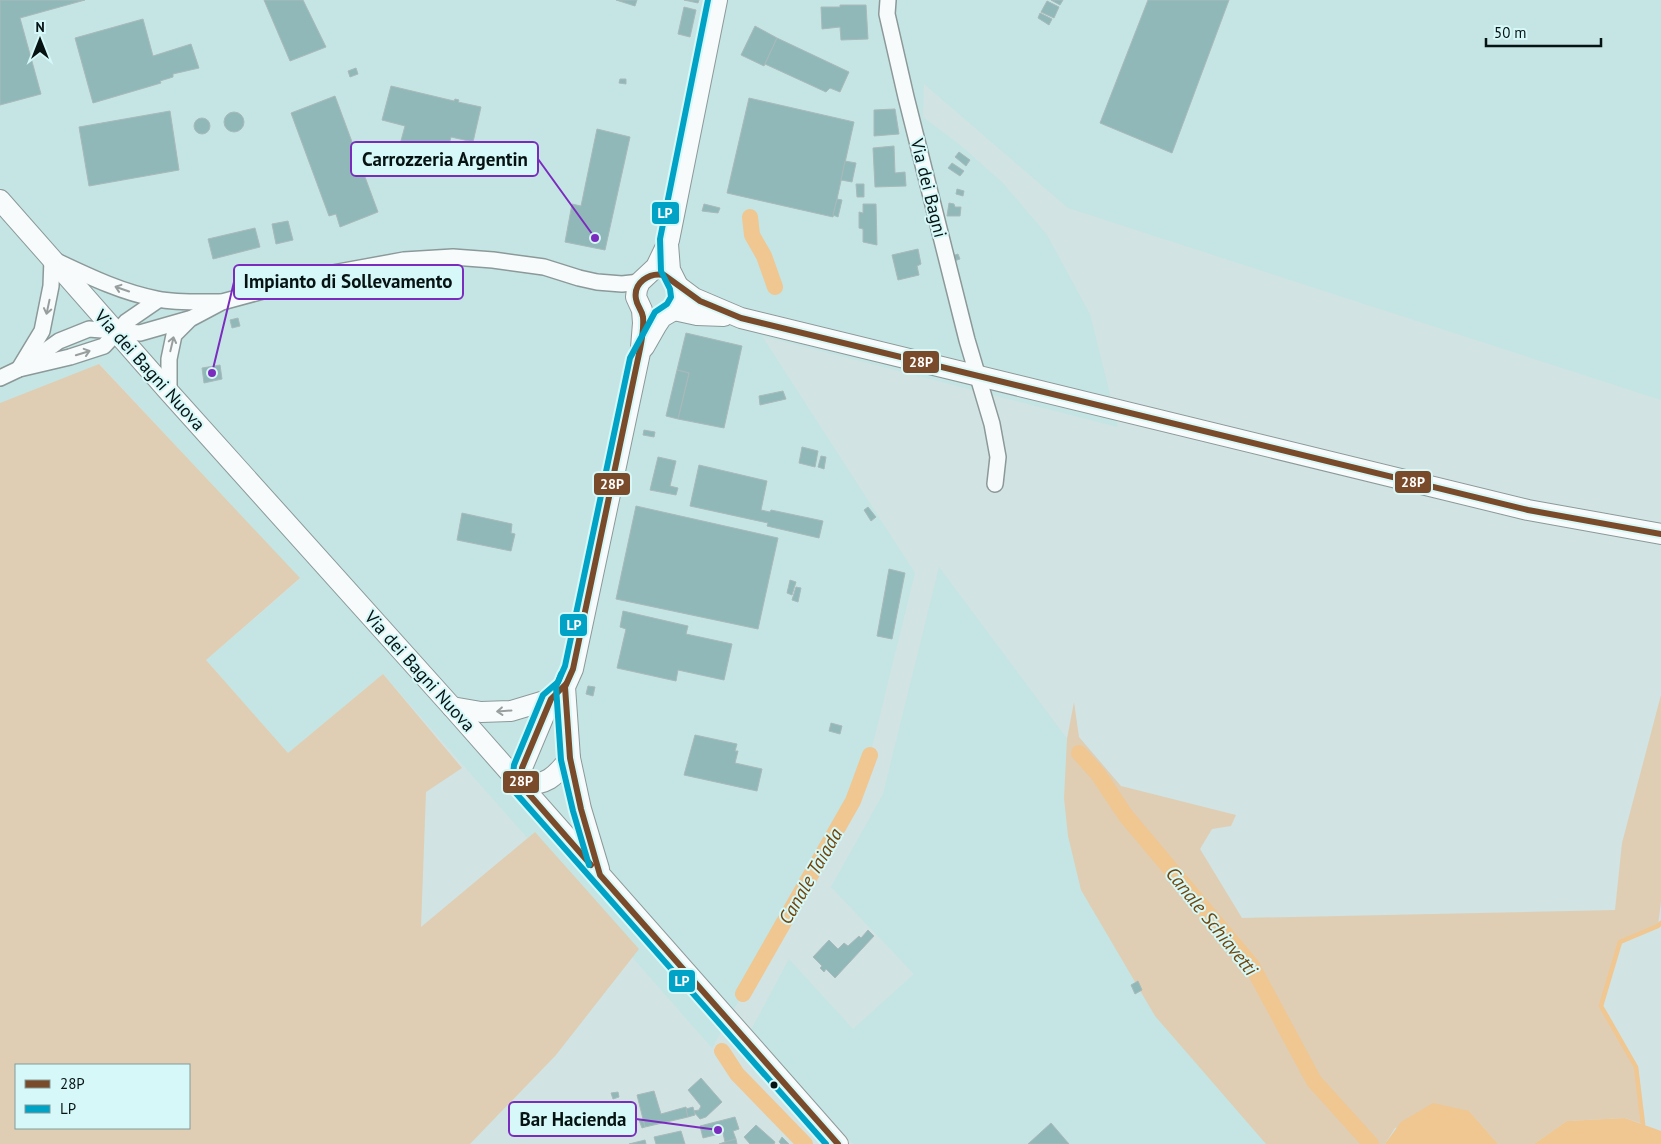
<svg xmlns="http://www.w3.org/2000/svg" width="1661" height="1144" viewBox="0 0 1661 1144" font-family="'PT Sans',sans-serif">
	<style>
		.built { fill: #c4e5e4 }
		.green { fill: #dfceb3; fill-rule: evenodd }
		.water { fill: #f0c691 }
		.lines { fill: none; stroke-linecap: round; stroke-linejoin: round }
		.stream { stroke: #f0c691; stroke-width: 4.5 }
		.canal { stroke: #f0c691; stroke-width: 16 }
		.building { fill: #91b8b8; stroke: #aab9b9 }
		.minor-casing { stroke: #8c9999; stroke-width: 18 }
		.tertiary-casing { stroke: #8c9999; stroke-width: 22 }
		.minor { stroke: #f8fbfb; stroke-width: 15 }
		.tertiary { stroke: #f8fbfb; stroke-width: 20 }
		.bus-1-casing { stroke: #d6f8f8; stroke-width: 10 }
		.bus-2-casing { stroke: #d6f8f8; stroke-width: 10 }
		.bus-1 { stroke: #7a4b2a; stroke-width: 6 }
		.bus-2 { stroke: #00a2c5; stroke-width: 6 }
		.oneway { stroke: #989e9e }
		.bus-dot { fill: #071313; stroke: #d6f8f8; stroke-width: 2 }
		.labels { text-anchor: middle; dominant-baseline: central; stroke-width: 4; stroke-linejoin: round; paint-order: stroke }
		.street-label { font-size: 18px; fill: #071313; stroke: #d6f8f8 }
		.water-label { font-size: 19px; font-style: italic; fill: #714408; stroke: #d6f8f8 }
		.leader { fill: none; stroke: #7b2cbf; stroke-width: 2 }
		.callout-dot { fill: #7b2cbf; stroke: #d6f8f8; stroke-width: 2 }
		.callout { fill: #d6f8f8; stroke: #7b2cbf; stroke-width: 2 }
		.callout-label { font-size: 19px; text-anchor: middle; font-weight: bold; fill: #071313 }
		.line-badge { stroke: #d6f8f8; stroke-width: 2 }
		.badge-label { font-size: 14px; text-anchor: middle; font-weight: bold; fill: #fff }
	</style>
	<rect width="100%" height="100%" fill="#d1e3e3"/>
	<g class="built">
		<polygon points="0,0 1661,0 1661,400 1068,208 924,84 923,117 959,144 1003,183 1047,235 1090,314 1118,427 762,336 915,573 870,755 853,801 712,1048 383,674 288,753 206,660 300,579 100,364 0,403"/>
		<polygon points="939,567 1247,980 1323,1144 853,1144 751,1030 789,959 853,1029 914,974 831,887 883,794"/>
	</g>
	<g class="green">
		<path d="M99,364l201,214 -94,82 82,93 95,-79 79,94 -36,24 -5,135 114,-95 104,117 -83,106 -86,89h-470v-741zM16,1065h173v63h-173z"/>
		<polygon points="1661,695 1661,901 1658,926 1620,942 1601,1006 1636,1067 1643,1124 1625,1118 1567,1121 1534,1144 1498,1144 1469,1111 1395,1128 1385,1144 1266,1144 1155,1016 1081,890 1068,836 1064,798 1067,739 1074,702 1079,737 1121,786 1236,815 1231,826 1212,829 1200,849 1242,918 1615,910 1622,843"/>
	</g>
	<g class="water">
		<polygon points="1433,1103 1469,1111 1498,1144 1385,1144 1401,1122"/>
		<polygon points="1625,1118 1661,1131 1661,1144 1534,1144 1567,1121"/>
	</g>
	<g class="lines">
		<polyline class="stream" points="1643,1124 1636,1067 1601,1006 1620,942 1658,926 1661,923"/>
		<g class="canal">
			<polyline points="750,217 752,235 764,256 775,287"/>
			<polyline points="1079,753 1098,774 1126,816 1252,966 1314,1081 1371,1144"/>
			<polyline points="743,994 853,801 870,755"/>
			<polyline points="722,1051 737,1074 805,1144"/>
		</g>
	</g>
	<g class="building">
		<polygon points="0,0 85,0 20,18 41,94 0,105"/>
		<polygon points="264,0 303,0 326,47 290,61"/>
		<polygon points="616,0 637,0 635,6"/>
		<polygon points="684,0 699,0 698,3"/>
		<polygon points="1051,0 1063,0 1060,5"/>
		<polygon points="1148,0 1229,0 1172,153 1100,123"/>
		<polygon points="1047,1 1059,7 1054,18 1041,12"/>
		<polygon points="840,5 866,5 868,39 841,40 840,27 822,29 821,7 840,7"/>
		<polygon points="684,7 696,10 690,37 678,34"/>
		<polygon points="1040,13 1052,19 1049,25 1038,18"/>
		<polygon points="143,19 153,56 191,44 199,68 173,74 173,77 160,81 161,83 93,103 75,38"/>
		<polygon points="755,26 777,38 764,66 741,55"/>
		<polygon points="777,38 849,72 840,92 830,88 826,92 765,64"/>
		<polygon points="356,68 358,74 350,77 348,71"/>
		<polygon points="620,79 626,79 626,84 619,83"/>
		<polygon points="391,86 454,101 455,99 459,100 458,102 481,107 473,142 451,137 445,160 399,148 405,126 382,120"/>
		<polygon points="335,96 378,212 340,227 336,214 329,216 291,113"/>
		<polygon points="749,98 854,122 833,217 727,193"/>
		<polygon points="895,109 899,134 874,136 874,110"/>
		<polygon points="170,111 179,170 89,186 79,127"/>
		<circle cx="234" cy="122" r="10"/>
		<circle cx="202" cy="126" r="8"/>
		<polygon points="597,129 630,137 605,250 565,242 572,204 581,206"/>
		<polygon points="894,146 895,173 905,172 906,186 875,187 873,148"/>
		<polygon points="959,152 970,160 966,166 955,157"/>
		<polygon points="845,161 856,163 852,182 841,180"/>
		<polygon points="952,163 964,171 960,176 948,168"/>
		<polygon points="856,184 864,184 864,197 857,197"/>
		<polygon points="957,189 964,191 963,196 956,194"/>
		<polygon points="837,199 842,200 838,217 833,215"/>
		<polygon points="949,203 954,204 955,207 961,207 960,216 947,216"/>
		<polygon points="704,204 720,208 718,213 702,211"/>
		<polygon points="863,204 876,204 877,245 863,242 863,229 859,228 859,212 863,213"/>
		<polygon points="288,221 293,240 276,244 272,224"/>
		<polygon points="255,228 260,247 213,259 208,239"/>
		<polygon points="918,249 921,264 917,266 919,275 898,280 892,255"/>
		<polygon points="958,254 960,259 951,262 949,257"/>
		<polygon points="238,318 240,326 232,328 230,320"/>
		<polygon points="686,333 742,346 724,428 678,419 689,373 677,370"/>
		<polygon points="220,365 222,379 204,383 202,368"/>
		<polygon points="677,370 689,373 678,419 666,416"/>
		<polygon points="783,391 786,399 760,405 759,396"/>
		<polygon points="644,430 655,432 654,437 643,435"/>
		<polygon points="802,447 818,451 815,467 799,463"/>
		<polygon points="821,456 826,457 824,469 818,467"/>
		<polygon points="658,457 676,461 670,486 678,488 676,495 650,490"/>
		<polygon points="699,465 767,481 761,510 770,512 771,510 823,521 819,538 767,526 768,523 690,506"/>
		<polygon points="636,506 778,538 758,629 616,599"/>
		<polygon points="868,507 876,517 871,521 864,510"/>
		<polygon points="462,513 512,524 511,533 515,534 511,551 457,540"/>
		<polygon points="889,569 905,573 892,639 877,636"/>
		<polygon points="790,580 796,582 792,595 787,593"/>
		<polygon points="796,587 801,588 798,602 792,600"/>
		<polygon points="623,611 688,626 686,634 732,644 724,680 678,670 676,681 617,668 626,629 620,627"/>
		<polygon points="588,686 595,687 593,696 586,694"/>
		<polygon points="831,723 842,726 840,734 829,731"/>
		<polygon points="695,735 737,744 735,751 738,751 735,763 762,769 757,791 684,775"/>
		<polygon points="868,930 874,936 835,978 826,969 824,972 820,968 822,966 813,957 829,940 838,949 844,943 848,946 859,936 861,938"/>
		<polygon points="1138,981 1142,990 1135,994 1131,985"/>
		<polygon points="701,1078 722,1102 706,1117 700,1119 693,1111 699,1110 701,1106 688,1090"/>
		<polygon points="654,1091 661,1114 686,1107 688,1117 645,1127 637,1095"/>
		<polygon points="618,1092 619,1097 613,1099 611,1093"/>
		<polygon points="693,1107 695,1115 688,1117 686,1109"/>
		<polygon points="735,1117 739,1129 733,1131 736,1139 725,1142 723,1133 703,1138 700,1126"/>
		<polygon points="643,1119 645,1127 642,1128 639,1120"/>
		<polygon points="1051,1123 1069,1144 1028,1144"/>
		<polygon points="756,1125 775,1142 774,1144 750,1144 744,1137"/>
		<polygon points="681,1131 685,1144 656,1144 654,1137"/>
		<polygon points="782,1137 789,1144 781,1144 779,1142"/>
		<polygon points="736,1139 737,1144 719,1144 725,1142"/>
		<polygon points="645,1140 646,1144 629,1144"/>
	</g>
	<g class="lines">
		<g class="minor-casing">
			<g id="minor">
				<polyline points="888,0 887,14 906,97 967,340 992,424 998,457 995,484"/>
				<polyline points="24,366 59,341 89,329 140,333 189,319"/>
				<path d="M19,369l23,-38 9,-45 1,-27c34,16 68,33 105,40 20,4 42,3 63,3"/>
				<polyline points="0,378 19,369 70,357 104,346 126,322 158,300"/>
				<polyline points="169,392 169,359 174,335 190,319 222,302 322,275 404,260 453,257 493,260 544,267 579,278 597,282 622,284 640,282"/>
			</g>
		</g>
		<g class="tertiary-casing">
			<g id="tertiary">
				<polyline points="0,200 169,392 452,707 838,1144"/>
				<polyline points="678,286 694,298 741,318 1528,510 1661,534"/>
				<polyline points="674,310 697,315 724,316"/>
				<polyline points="644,347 656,326 662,317 674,310 680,298 678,286 670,270 668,244"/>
				<polyline points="452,707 481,712 511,711 551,699"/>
				<polyline points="521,785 522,768 551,699 565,687"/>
				<path d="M521,785c26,0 33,-7 49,-27"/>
				<polyline points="599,869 581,809 570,758 565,687 573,669 641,348 643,323 642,310 636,297 637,289 640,282 656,267 669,240 717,0"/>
			</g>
		</g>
		<use href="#minor" class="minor"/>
		<use href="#tertiary" class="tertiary"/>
		<g class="bus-1-casing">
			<g id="bus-1">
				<polyline points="566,684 551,699 522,768 521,785 591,865"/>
				<path d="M838,1144l-238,-269 -19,-66 -11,-51 -5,-71 8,-18 67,-320c2,-10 4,-21 3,-32 -1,-7 -6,-11 -7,-18 -3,-16 13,-27 28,-24l36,26 41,17 787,192 133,24"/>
			</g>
		</g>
		<g class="bus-2-casing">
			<g id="bus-2">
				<polyline points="708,0 660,239 661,271 670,289 671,297 667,304 655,312 630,358 565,666 558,682 543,695 514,765 512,785 514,791 826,1144"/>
				<polyline points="561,674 556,687 561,760 573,811 589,865"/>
			</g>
		</g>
		<use href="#bus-1" class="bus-1"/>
		<use href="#bus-2" class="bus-2"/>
	</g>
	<defs><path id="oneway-shaft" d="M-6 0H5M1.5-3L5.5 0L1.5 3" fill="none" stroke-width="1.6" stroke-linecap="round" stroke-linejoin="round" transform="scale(1.25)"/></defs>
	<g class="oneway">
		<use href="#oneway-shaft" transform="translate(122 289) rotate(-161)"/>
		<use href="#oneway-shaft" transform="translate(48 307) rotate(102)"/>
		<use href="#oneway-shaft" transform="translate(172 344) rotate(-77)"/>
		<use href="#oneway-shaft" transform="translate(83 353) rotate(-17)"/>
		<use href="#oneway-shaft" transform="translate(504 711) rotate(176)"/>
	</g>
	<circle class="bus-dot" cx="774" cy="1085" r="4.5"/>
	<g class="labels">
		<g class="street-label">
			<text transform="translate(929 188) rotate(76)">Via dei Bagni</text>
			<text transform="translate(150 370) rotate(48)">Via dei Bagni Nuova</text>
			<text transform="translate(420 671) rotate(48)">Via dei Bagni Nuova</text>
		</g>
		<g class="water-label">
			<text transform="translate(810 876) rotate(-60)">Canale Taiada</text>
			<text transform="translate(1212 921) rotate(51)">Canale Schiavetti</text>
		</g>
	</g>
	<path class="leader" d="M595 238L538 159M212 373L234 282M718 1130L636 1119"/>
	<g class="callout-dot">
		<circle cx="595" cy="238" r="5"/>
		<circle cx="212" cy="373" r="5"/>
		<circle cx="718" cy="1130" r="5"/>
	</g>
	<g class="callout">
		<rect x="351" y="142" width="187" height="34" rx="5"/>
		<rect x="234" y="265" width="229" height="34" rx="5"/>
		<rect x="509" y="1102" width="127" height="34" rx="5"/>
	</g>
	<g class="callout-label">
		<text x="445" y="166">Carrozzeria Argentin</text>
		<text x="348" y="288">Impianto di Sollevamento</text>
		<text x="573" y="1126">Bar Hacienda</text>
	</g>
	<g class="line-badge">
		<rect x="651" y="201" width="29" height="24" rx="5" fill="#00a2c5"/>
		<rect x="902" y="350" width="38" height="24" rx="5" fill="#7a4b2a"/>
		<rect x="1394" y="470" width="38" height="24" rx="5" fill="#7a4b2a"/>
		<rect x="593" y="472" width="38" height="24" rx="5" fill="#7a4b2a"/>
		<rect x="559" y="613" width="29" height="24" rx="5" fill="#00a2c5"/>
		<rect x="502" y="770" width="38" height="24" rx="5" fill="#7a4b2a"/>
		<rect x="668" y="969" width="28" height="24" rx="5" fill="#00a2c5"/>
	</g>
	<g class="badge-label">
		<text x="665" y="218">LP</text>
		<text x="921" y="367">28P</text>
		<text x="1413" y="487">28P</text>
		<text x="612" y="489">28P</text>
		<text x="574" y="630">LP</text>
		<text x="521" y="786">28P</text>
		<text x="682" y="986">LP</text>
	</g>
	<rect x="15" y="1064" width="175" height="65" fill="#d6f8f8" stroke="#839c9c"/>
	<rect x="25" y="1080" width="25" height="8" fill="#7a4b2a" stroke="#839c9c"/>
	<text x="60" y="1089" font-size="15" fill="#071313">28P</text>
	<rect x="25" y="1105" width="25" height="8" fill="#00a2c5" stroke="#839c9c"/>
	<text x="60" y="1114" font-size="15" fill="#071313">LP</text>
	<g transform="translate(40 40)" stroke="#d6f8f8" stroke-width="4" paint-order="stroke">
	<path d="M0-4L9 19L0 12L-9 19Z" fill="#071313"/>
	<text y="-8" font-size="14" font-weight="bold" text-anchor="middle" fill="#071313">N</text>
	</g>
	<path d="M1486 38v8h115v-8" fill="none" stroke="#071313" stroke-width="2.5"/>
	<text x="1494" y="38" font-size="15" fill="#071313" stroke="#d6f8f8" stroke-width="4" paint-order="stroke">50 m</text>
</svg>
